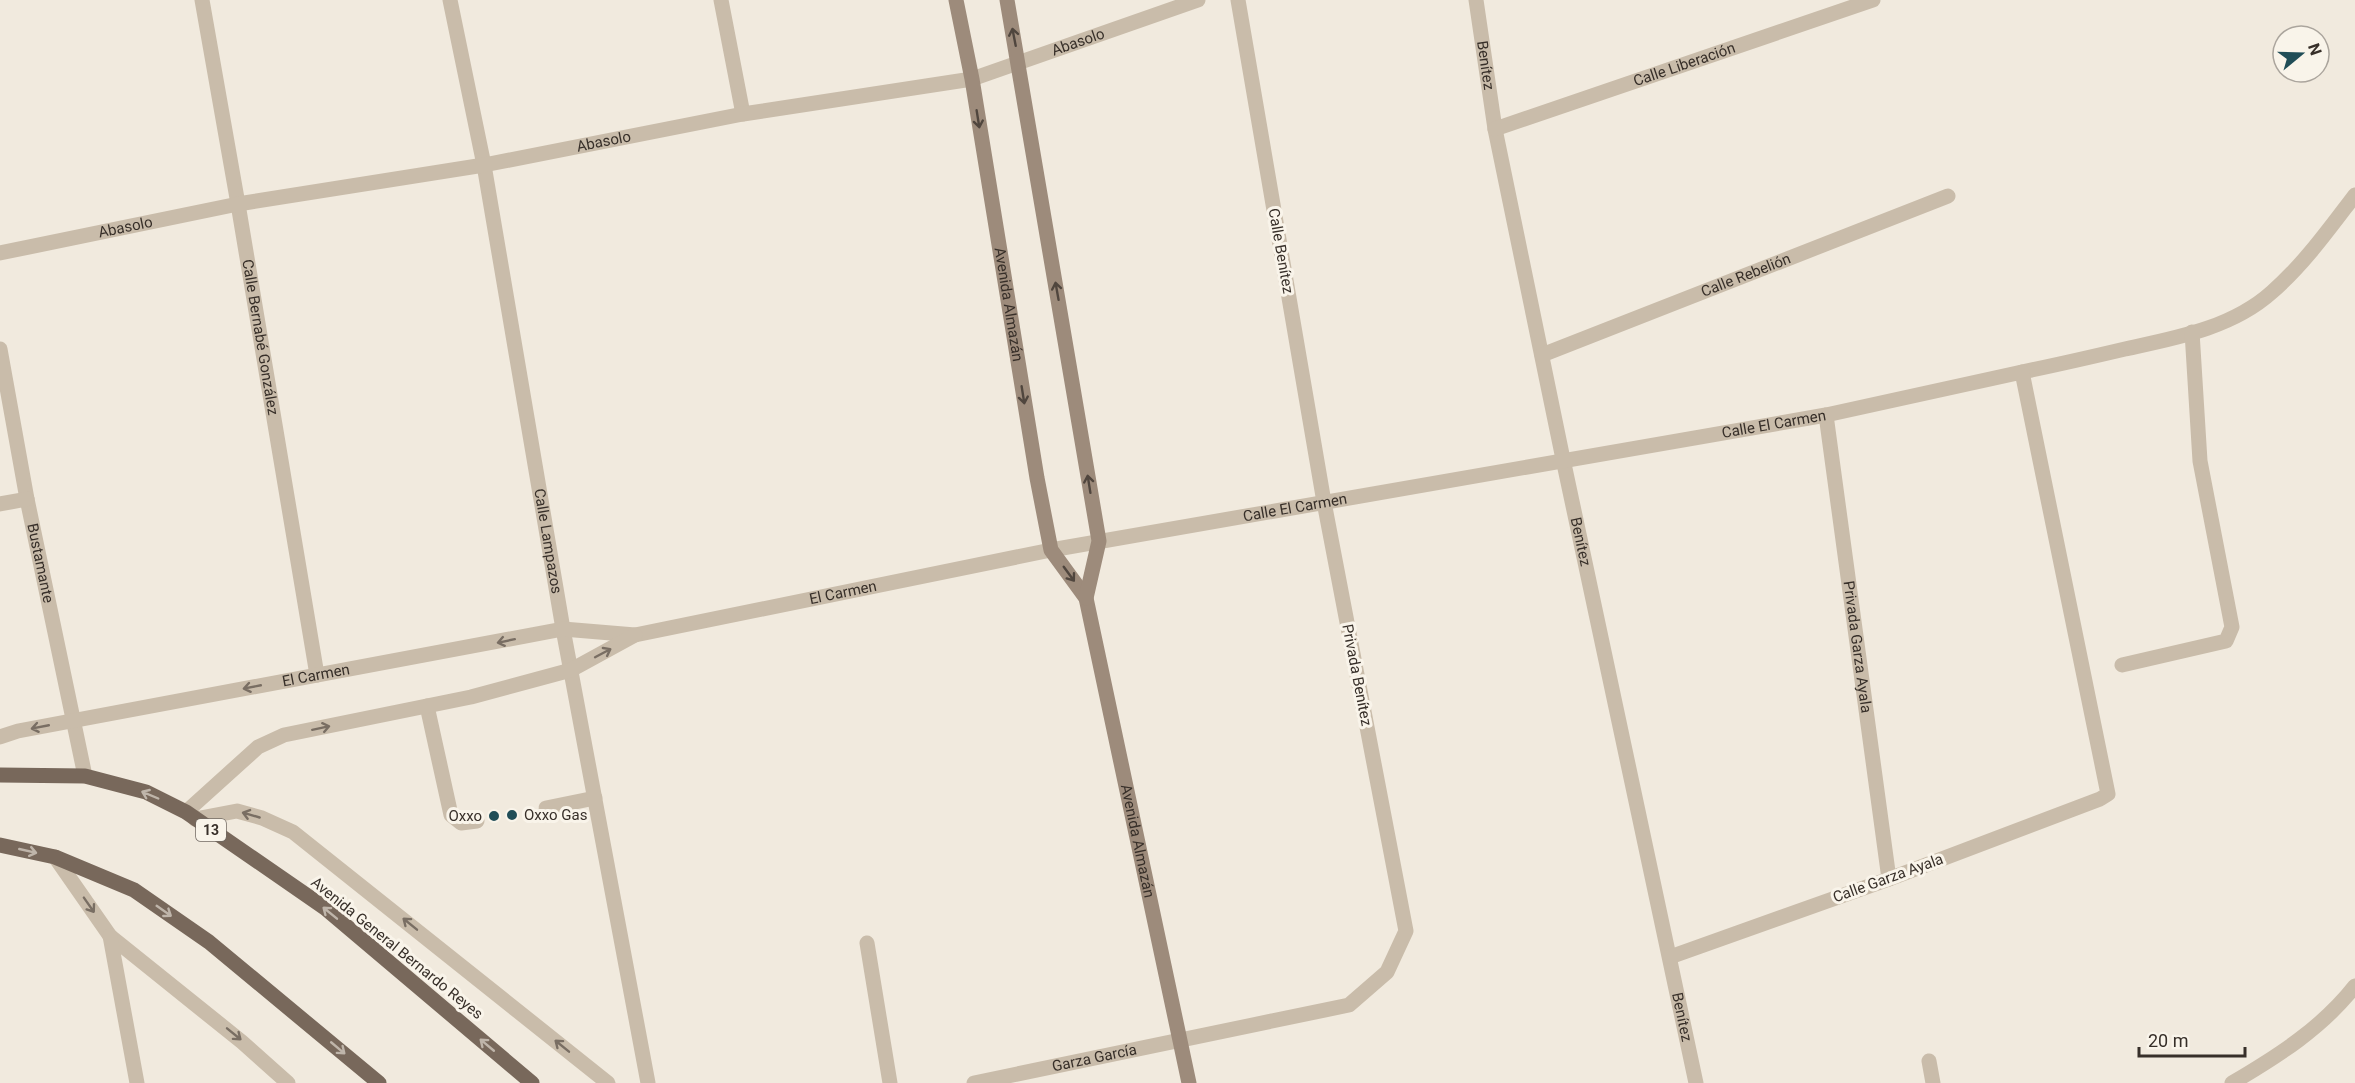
<svg xmlns="http://www.w3.org/2000/svg" width="2355" height="1083" viewBox="0 0 2355 1083" font-family="Roboto,sans-serif">
	<style>
		.lines { fill: none; stroke-linecap: round; stroke-linejoin: round }
		.lane { stroke: #c9bcaa; stroke-width: 15 }
		.street { stroke: #c9bcaa; stroke-width: 15 }
		.secondary { stroke: #9d8b7b; stroke-width: 15 }
		.primary { stroke: #78685b; stroke-width: 15 }
		.oneway { stroke: #50463e }
		.oneway2 { stroke: #796e63 }
		.oneway3 { stroke: #bfb5aa }
		.poi-dot { fill: #204d57; stroke: #f9f4ea; stroke-width: 2 }
		.labels { text-anchor: middle; dominant-baseline: central; stroke-width: 6; stroke-linejoin: round; paint-order: stroke }
		.shield { fill: #f9f4ea; stroke: #716a63; stroke-width: 1.5 }
		.shield-label { font-size: 14px; font-weight: bold; fill: #372f29 }
		.street-label { font-size: 15px; fill: #372f29; stroke: #f9f4ea }
		.poi-label { font-size: 15px; fill: #372f29; stroke: #f9f4ea; text-anchor: start }
	</style>
	<rect width="100%" height="100%" fill="#f1eade"/>
	<g class="lines">
		<g class="lane">
			<polyline points="202,0 238,204"/>
			<polyline points="721,0 743,114"/>
			<path d="M2022,372c34,-7 69,-15 103,-23 51,-11 107,-21 147,-57 32,-28 57,-63 83,-97"/>
			<polyline points="2122,665 2226,641 2232,627 2200,461 2192,332"/>
			<polyline points="427,706 451,815 461,823 477,821"/>
			<polyline points="546,808 595,798"/>
			<polyline points="867,943 890,1083"/>
		</g>
		<g class="street">
			<path id="s1" d="M450,0l34,165 79,464 85,454"/>
			<path id="s2" d="M1476,0l19,129 68,330 133,624"/>
			<path id="s3" d="M1495,129l378,-129"/>
			<path id="s4" d="M238,204l79,471"/>
			<path id="s5" d="M0,253l238,-49 246,-39 259,-51 229,-35 226,-79"/>
			<path id="s6" d="M0,349l27,150 58,277"/>
			<path id="s7" d="M1542,355l406,-159"/>
			<path id="s8" d="M1826,415l63,464"/>
			<polyline points="0,504 27,499"/>
			<path id="s9" d="M0,737l18,-6 545,-102 72,6 416,-85 775,-135 196,-43 86,422 -8,5 -211,80 -219,78"/>
			<polyline points="186,812 258,747 284,735 471,697 571,670 635,635"/>
			<polyline points="195,819 237,811 262,818 293,832 608,1083"/>
			<polyline points="55,857 110,936 242,1042 288,1083"/>
			<polyline points="110,936 137,1083"/>
			<polyline points="1929,1061 1933,1083"/>
			<path id="s10" d="M974,1083l375,-78 38,-33 19,-41 -82,-429 -86,-502"/>
			<path d="M2232,1083c46,-27 90,-55 123,-97"/>
		</g>
		<g class="secondary">
			<path id="s11" d="M956,0l16,79 65,399 14,72 35,48 103,485"/>
			<polyline points="1007,0 1099,541 1086,598"/>
		</g>
		<g class="primary">
			<polyline points="0,775 85,776 146,792 186,812 325,908 532,1083"/>
			<polyline points="0,845 55,857 134,890 209,942 379,1083"/>
		</g>
	</g>
	<defs><path id="oneway-shaft" d="M-6 0H5M1.5-3L5.5 0L1.5 3" fill="none" stroke-width="1.6" stroke-linecap="round" stroke-linejoin="round" transform="scale(1.5)"/></defs>
	<g class="oneway">
		<use href="#oneway-shaft" transform="translate(1014 37) rotate(-101)"/>
		<use href="#oneway-shaft" transform="translate(978 119) rotate(81)"/>
		<use href="#oneway-shaft" transform="translate(1057 291) rotate(-100)"/>
		<use href="#oneway-shaft" transform="translate(1023 395) rotate(81)"/>
		<use href="#oneway-shaft" transform="translate(1089 484) rotate(-99)"/>
		<use href="#oneway-shaft" transform="translate(1069 574) rotate(54)"/>
	</g>
	<g class="oneway2">
		<use href="#oneway-shaft" transform="translate(506 641) rotate(168)"/>
		<use href="#oneway-shaft" transform="translate(603 653) rotate(-28)"/>
		<use href="#oneway-shaft" transform="translate(252 687) rotate(169)"/>
		<use href="#oneway-shaft" transform="translate(40 727) rotate(169)"/>
		<use href="#oneway-shaft" transform="translate(321 728) rotate(-12)"/>
		<use href="#oneway-shaft" transform="translate(251 815) rotate(-164)"/>
		<use href="#oneway-shaft" transform="translate(89 905) rotate(55)"/>
		<use href="#oneway-shaft" transform="translate(410 924) rotate(-141)"/>
		<use href="#oneway-shaft" transform="translate(234 1034) rotate(39)"/>
		<use href="#oneway-shaft" transform="translate(562 1046) rotate(-141)"/>
	</g>
	<g class="oneway3">
		<use href="#oneway-shaft" transform="translate(150 795) rotate(-157)"/>
		<use href="#oneway-shaft" transform="translate(28 851) rotate(13)"/>
		<use href="#oneway-shaft" transform="translate(164 911) rotate(35)"/>
		<use href="#oneway-shaft" transform="translate(330 913) rotate(-141)"/>
		<use href="#oneway-shaft" transform="translate(487 1045) rotate(-140)"/>
		<use href="#oneway-shaft" transform="translate(338 1048) rotate(40)"/>
	</g>
	<g class="poi-dot">
		<circle cx="512" cy="815" r="6"/>
		<circle cx="494" cy="816" r="6"/>
	</g>
	<g class="labels">
		<rect class="shield" x="196" y="819" width="30" height="22" rx="4.5"/>
		<g class="shield-label">
			<text x="211" y="830">13</text>
		</g>
		<g class="street-label">
			<text stroke="none"><textPath href="#s5" startOffset="1100">Abasolo</textPath></text>
			<text stroke="none"><textPath href="#s3" startOffset="200">Calle Liberación</textPath></text>
			<text stroke="none"><textPath href="#s2" startOffset="66">Benítez</textPath></text>
			<text stroke="none"><textPath href="#s5" startOffset="614">Abasolo</textPath></text>
			<text stroke="none"><textPath href="#s5" startOffset="128">Abasolo</textPath></text>
			<text transform="translate(1281 251) rotate(80)">Calle Benítez</text>
			<text stroke="none"><textPath href="#s7" startOffset="219">Calle Rebelión</textPath></text>
			<text stroke="none"><textPath href="#s11" startOffset="309">Avenida Almazán</textPath></text>
			<text stroke="none"><textPath href="#s4" startOffset="135">Calle Bernabé González</textPath></text>
			<text stroke="none"><textPath href="#s9" startOffset="1804">Calle El Carmen</textPath></text>
			<text stroke="none"><textPath href="#s9" startOffset="1318">Calle El Carmen</textPath></text>
			<text stroke="none"><textPath href="#s1" startOffset="550">Calle Lampazos</textPath></text>
			<text stroke="none"><textPath href="#s2" startOffset="552">Benítez</textPath></text>
			<text stroke="none"><textPath href="#s6" startOffset="218">Bustamante</textPath></text>
			<text stroke="none"><textPath href="#s9" startOffset="858">El Carmen</textPath></text>
			<text stroke="none"><textPath href="#s8" startOffset="234">Privada Garza Ayala</textPath></text>
			<text stroke="none"><textPath href="#s9" startOffset="322">El Carmen</textPath></text>
			<text transform="translate(1357 675) rotate(79)">Privada Benítez</text>
			<text stroke="none"><textPath href="#s11" startOffset="866">Avenida Almazán</textPath></text>
			<text transform="translate(1888 878) rotate(-20)">Calle Garza Ayala</text>
			<text transform="translate(397 948) rotate(39)">Avenida General Bernardo Reyes</text>
			<text stroke="none"><textPath href="#s2" startOffset="1038">Benítez</textPath></text>
			<text stroke="none"><textPath href="#s10" startOffset="123">Garza García</textPath></text>
		</g>
		<g class="poi-label">
			<text x="524" y="815">Oxxo Gas</text>
			<text x="482" y="816" text-anchor="end">Oxxo</text>
		</g>
	</g>
	<g transform="translate(2301 54) rotate(71)"><circle r="28" fill="#f9f4ea" stroke="#aba59d" stroke-width="1.5"/>
	<path d="M0-4.5L10 22L0 15L-10 22Z" fill="#204d57"/>
	<text y="-9" font-size="16" font-weight="bold" text-anchor="middle" fill="#372f29">N</text>
	</g>
	<path d="M2139 1047v9h106v-9" fill="none" stroke="#372f29" stroke-width="3"/>
	<text x="2148" y="1047" font-size="18" fill="#372f29" stroke="#f9f4ea" stroke-width="4.5" paint-order="stroke">20 m</text>
</svg>
